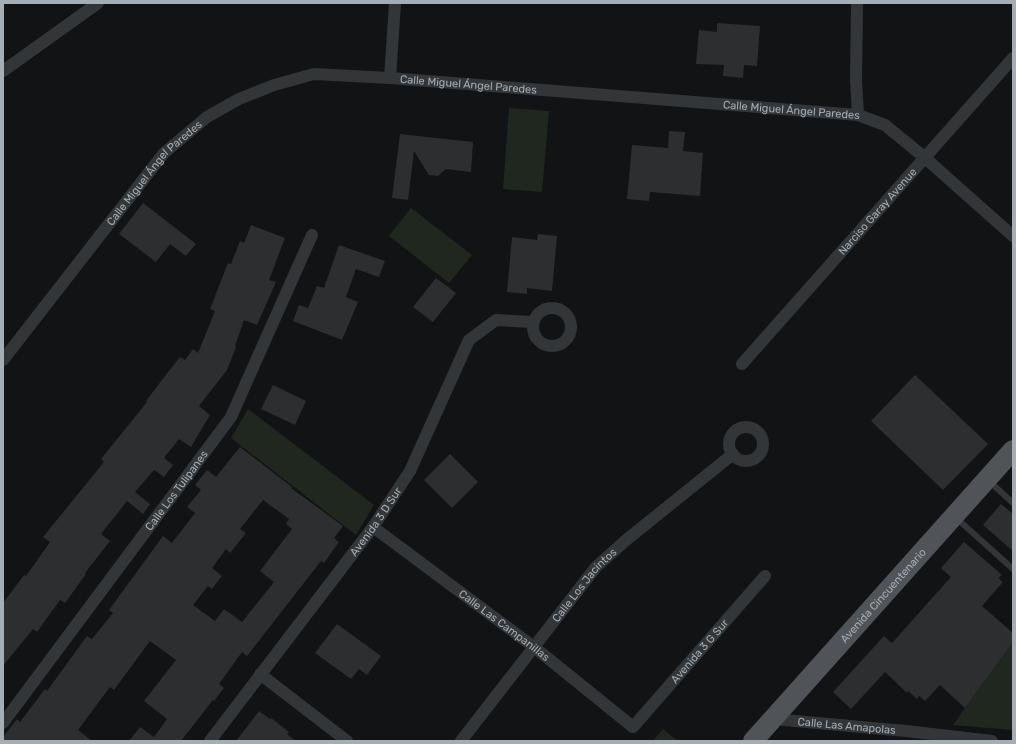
<svg xmlns="http://www.w3.org/2000/svg" width="1016" height="744" viewBox="0 0 1016 744" font-family="Rubik,sans-serif">
	<style>
		.green { fill: #20271f }
		.building { fill: #2d2e30; fill-rule: evenodd }
		.lines { fill: none; stroke-linecap: round; stroke-linejoin: round }
		.lane { stroke: #333639; stroke-width: 6 }
		.street { stroke: #333639; stroke-width: 12 }
		.primary { stroke: #505458; stroke-width: 20 }
		.labels { text-anchor: middle; dominant-baseline: central; stroke-width: 3.5; stroke-linejoin: round; paint-order: stroke }
		.street-label { font-size: 11px; fill: #a4aeb4; stroke: #0d0e0f }
	</style>
	<rect width="100%" height="100%" fill="#121314"/>
	<g class="green">
		<polygon points="509,108 549,111 542,192 503,189"/>
		<polygon points="411,208 472,255 449,283 389,236"/>
		<polygon points="248,409 374,505 356,535 231,438"/>
		<polygon points="1013,642 1013,728 1012,730 953,725"/>
		<polygon points="663,729 678,741 653,741"/>
	</g>
	<g class="building">
		<polygon points="717,23 760,26 757,66 744,65 743,78 723,76 724,65 696,64 699,30 717,32"/>
		<polygon points="669,131 685,132 683,151 703,153 700,196 650,192 649,201 627,199 632,145 668,148"/>
		<polygon points="400,134 473,142 471,172 446,169 438,176 429,175 414,151 408,200 392,198"/>
		<polygon points="143,203 196,244 186,256 170,244 156,262 119,234"/>
		<polygon points="251,225 285,238 269,280 276,282 257,325 244,320 235,346 236,347 227,370 199,406 210,415 191,447 179,439 164,458 173,465 164,477 154,470 135,492 150,504 143,514 127,501 101,534 110,541 85,573 86,574 65,603 60,600 37,632 33,629 3,666 3,603 24,575 26,576 50,542 43,537 104,462 101,459 147,402 146,401 165,376 180,357 185,360 193,349 198,353 215,311 210,309 228,263 231,264 240,241 244,243"/>
		<polygon points="538,234 557,236 552,291 527,288 527,294 507,292 512,237 537,240"/>
		<polygon points="339,245 385,261 379,277 356,269 346,297 358,302 342,340 293,321 299,305 308,308 317,286 324,288"/>
		<polygon points="436,278 456,293 433,322 413,307"/>
		<polygon points="915,375 988,444 943,490 871,421"/>
		<polygon points="273,385 306,401 295,425 261,409"/>
		<path d="M240,447l52,40 -1,1 52,38 -9,12 5,4 -15,21 -3,-2 -74,95 -5,-4 -23,32 5,4 -10,13 -1,-1 -32,41h-52l11,-14 14,10 13,-18 -23,-18 32,-41 -26,-19 -36,49 -4,-3 -32,43 14,11h-89v-4l14,-18 3,3 25,-33 2,2 40,-55 5,3 21,-26 -4,-3 54,-74 9,7 23,-30 -8,-6 14,-17 -6,-5 12,-15 9,7zM263,500l26,19 -3,5 6,5 -32,42 14,11 -32,40 -18,-13 -9,12 -22,-16 15,-19 4,3 10,-13 -10,-8 14,-19 4,4 16,-20 -6,-4z"/>
		<polygon points="450,454 478,482 452,508 424,480"/>
		<polygon points="1001,504 1013,514 1013,551 983,525"/>
		<polygon points="964,542 1002,575 998,578 1003,582 982,606 1013,633 1013,642 965,708 940,685 925,701 919,696 917,699 908,691 907,693 885,672 851,709 833,692 884,636 892,643 951,577 941,568"/>
		<polygon points="337,624 381,656 367,675 359,669 351,679 315,653"/>
		<polygon points="259,711 270,719 271,718 289,732 287,734 296,741 236,741"/>
	</g>
	<g class="lines">
		<g class="lane">
			<polyline points="989,481 1013,503"/>
			<polyline points="955,517 1013,569"/>
		</g>
		<g class="street">
			<polyline points="857,3 856,80 858,115"/>
			<polyline points="3,71 98,3"/>
			<polyline points="390,78 395,3"/>
			<circle cx="552" cy="327" r="19"/>
			<path id="s1" d="M3,360l161,-207 43,-36 32,-18 35,-14 40,-11 76,4 468,37 27,10 39,32 89,79"/>
			<path id="s2" d="M742,364l271,-306"/>
			<circle cx="746" cy="444" r="17"/>
			<path id="s3" d="M373,527l161,120 99,80 132,-151"/>
			<polyline points="260,674 347,741"/>
			<path id="s4" d="M773,719l133,12 86,10"/>
			<path id="s5" d="M3,723l228,-306 81,-182"/>
			<path id="s6" d="M210,741l163,-214 37,-56 59,-131 27,-20 37,2"/>
			<path id="s7" d="M461,741l135,-174 29,-26 108,-87"/>
		</g>
		<path class="primary" id="s8" d="M753,741l260,-291"/>
	</g>
	<g class="labels">
		<g class="street-label">
			<text stroke="none"><textPath href="#s1" startOffset="589">Calle Miguel Ángel Paredes</textPath></text>
			<text stroke="none"><textPath href="#s1" startOffset="913">Calle Miguel Ángel Paredes</textPath></text>
			<text stroke="none"><textPath href="#s1" startOffset="241">Calle Miguel Ángel Paredes</textPath></text>
			<text stroke="none"><textPath href="#s2" startOffset="204">Narciso Garay Avenue</textPath></text>
			<text stroke="none"><textPath href="#s5" startOffset="290">Calle Los Tulipanes</textPath></text>
			<text stroke="none"><textPath href="#s6" startOffset="275">Avenida 3 D Sur</textPath></text>
			<text stroke="none"><textPath href="#s7" startOffset="199">Calle Los Jacintos</textPath></text>
			<text stroke="none"><textPath href="#s8" startOffset="195">Avenida Cincuentenario</textPath></text>
			<text stroke="none"><textPath href="#s3" startOffset="164">Calle Las Campanillas</textPath></text>
			<text stroke="none"><textPath href="#s3" startOffset="429">Avenida 3 G Sur</textPath></text>
			<text stroke="none"><textPath href="#s4" startOffset="74">Calle Las Amapolas</textPath></text>
		</g>
	</g>
	<rect width="1016" height="744" fill="none" stroke="#a4aeb4" stroke-width="8"/>
</svg>
